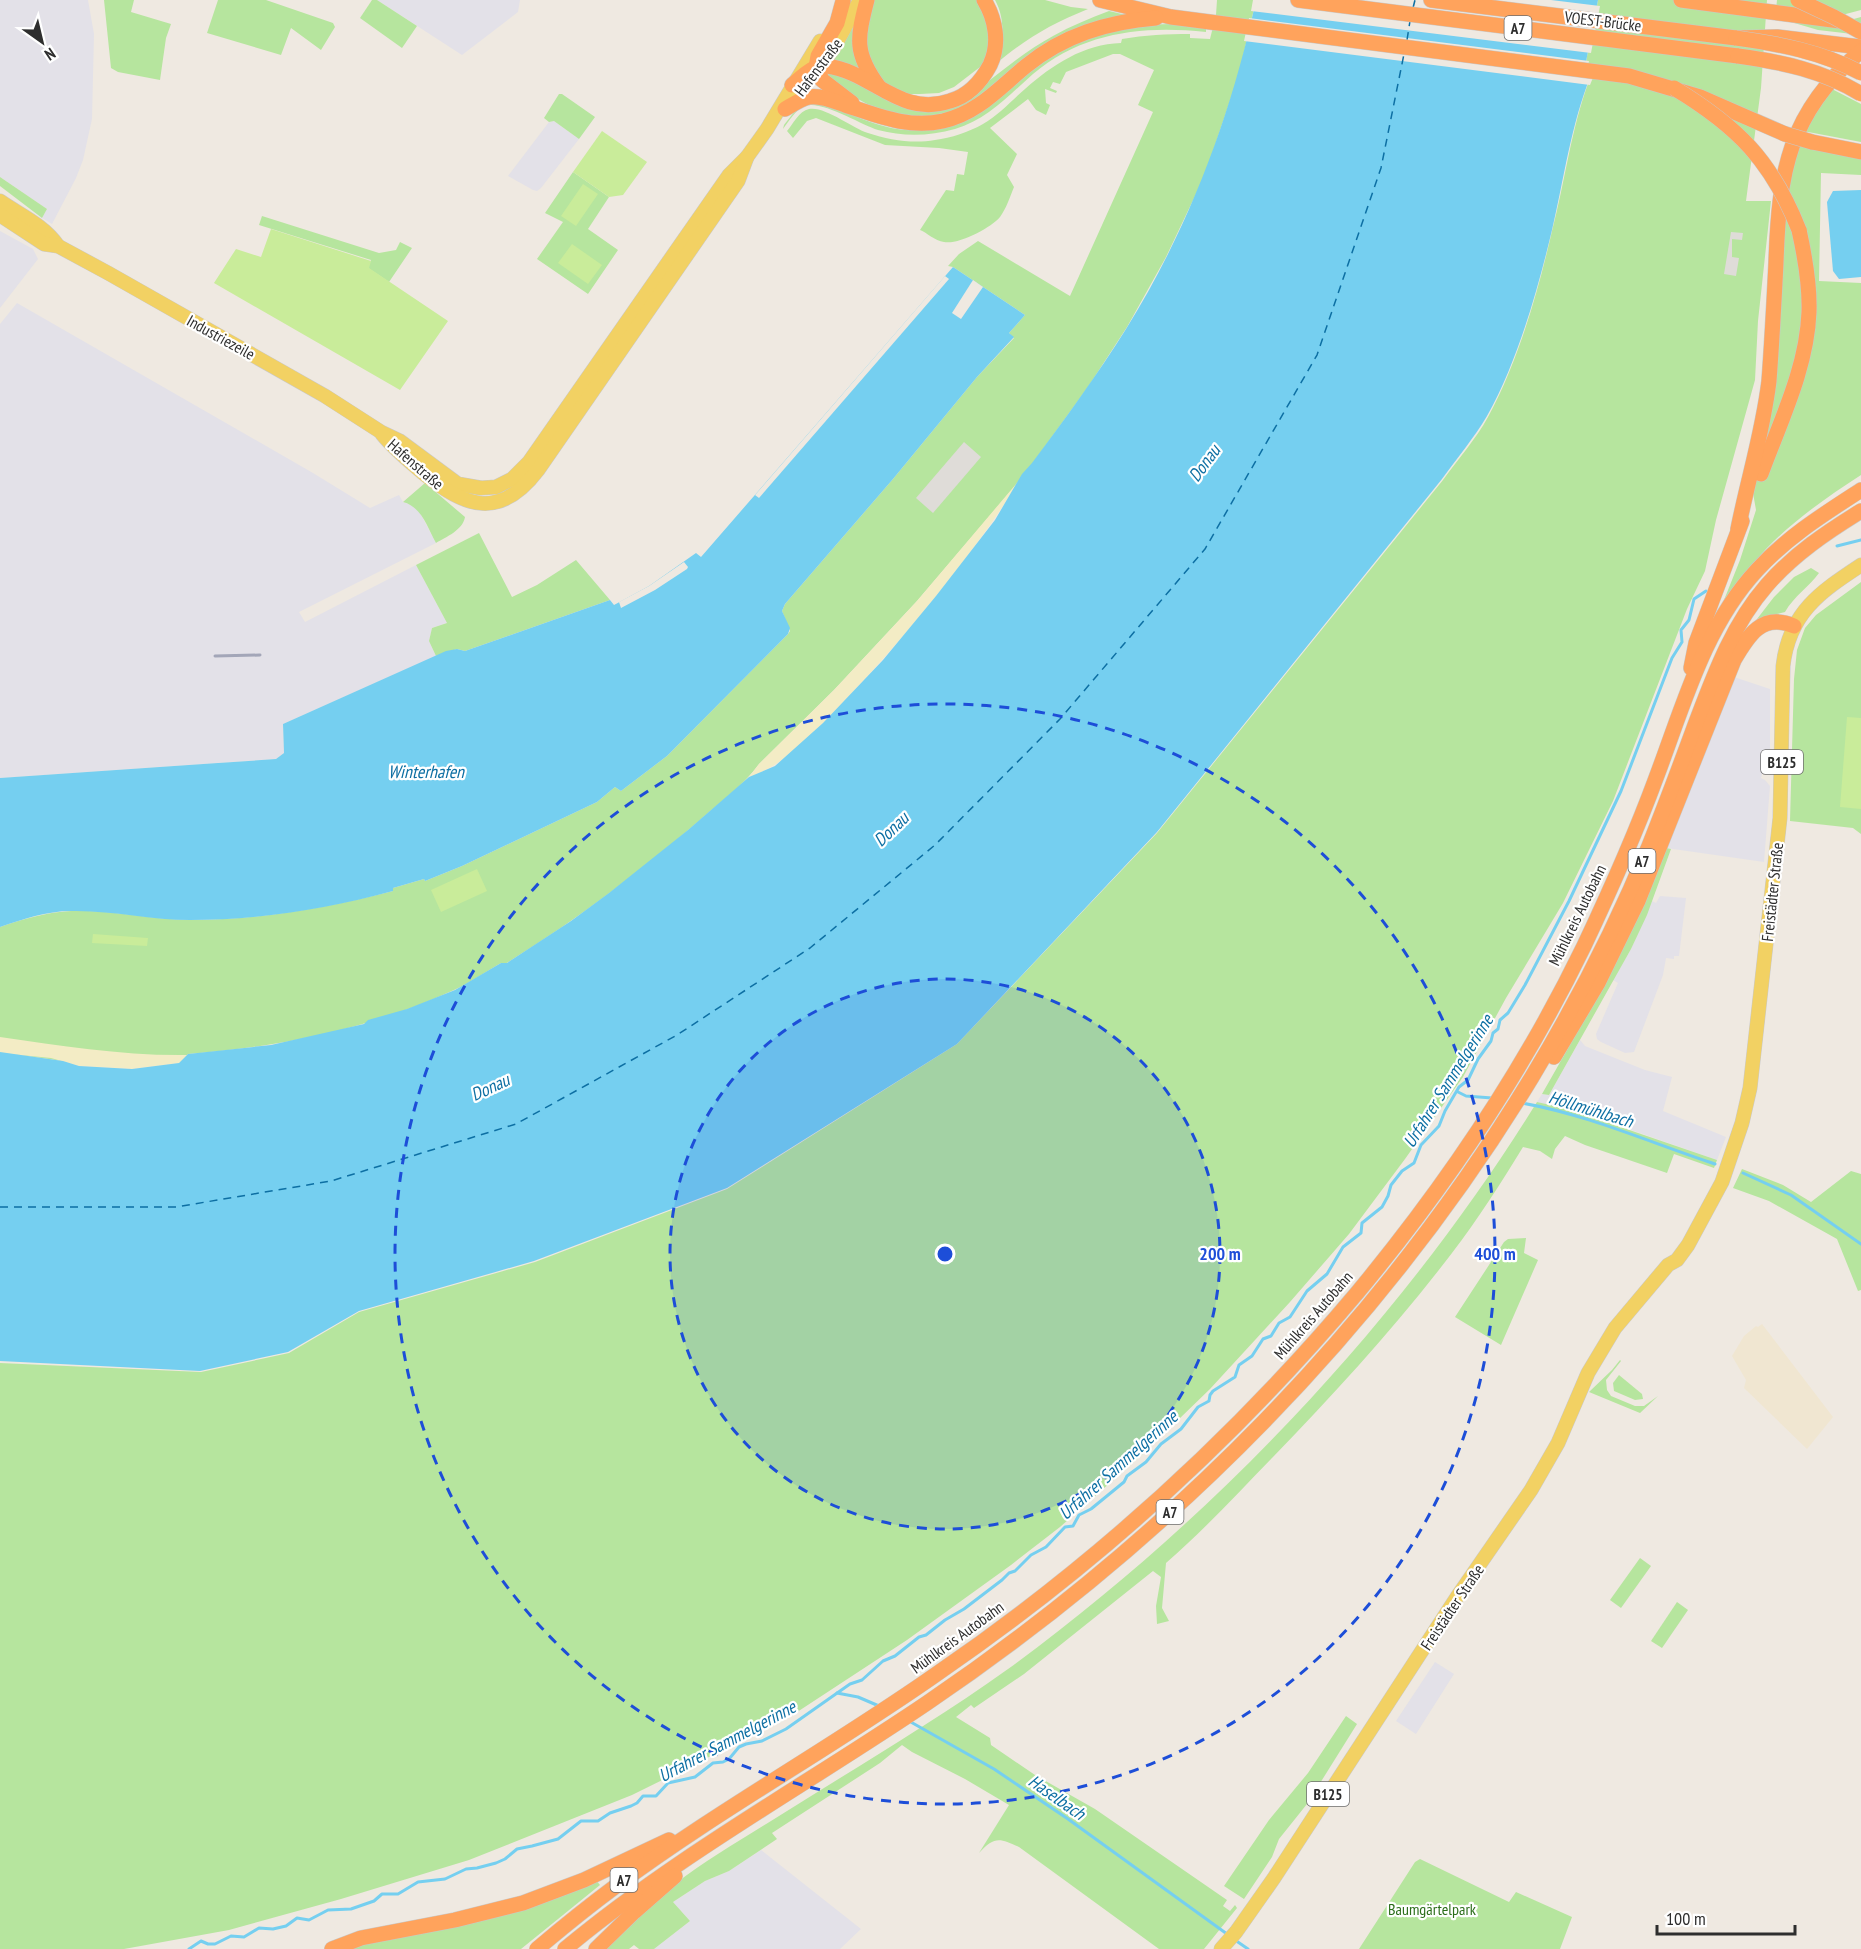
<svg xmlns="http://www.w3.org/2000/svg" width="1861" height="1949" viewBox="0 0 1861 1949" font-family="'PT Sans Narrow',sans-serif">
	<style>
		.industrial { fill: #e3e1e8 }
		.education { fill: #f0e6d1 }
		.green { fill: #b6e59e }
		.sand { fill: #f3ecc5 }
		.pitch { fill: #c9ec9a }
		.plaza { fill: #dfdcd8 }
		.water { fill: #75cff0 }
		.pier { fill: #efe9e1 }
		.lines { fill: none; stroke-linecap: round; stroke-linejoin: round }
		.stream { stroke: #75cff0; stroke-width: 3 }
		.ferry { stroke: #0d6fa3; stroke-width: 1.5; stroke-dasharray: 8 6; stroke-linecap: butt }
		.major-casing { stroke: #c9c9c9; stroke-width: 15 }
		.highway-casing { stroke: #c9c9c9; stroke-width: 16 }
		.major { stroke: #f2d163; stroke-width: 14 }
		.highway { stroke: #ffa35c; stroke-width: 15 }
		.rail { stroke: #a3a6b8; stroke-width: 3 }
		.highway-bridge-casing { stroke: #c9c9c9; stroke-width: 16; stroke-linecap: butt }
		.highway-bridge { stroke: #ffa35c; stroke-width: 15 }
		.ring { fill: none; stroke: #1d4ed8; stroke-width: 3; stroke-dasharray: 10 8 }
		.labels { text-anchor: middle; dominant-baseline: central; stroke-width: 4.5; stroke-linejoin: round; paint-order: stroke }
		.shield { fill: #fff; stroke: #6d6d6d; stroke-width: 1.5 }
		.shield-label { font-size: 15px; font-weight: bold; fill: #2e2e2e }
		.street-label { font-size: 16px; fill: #2e2e2e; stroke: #fff }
		.park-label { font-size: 16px; fill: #2c6e1b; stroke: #fff }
		.water-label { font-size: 18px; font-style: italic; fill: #0d6fa3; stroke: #fff }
		.centre { fill: #1d4ed8; stroke: #fff; stroke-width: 3 }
		.ring-label { font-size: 18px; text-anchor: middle; font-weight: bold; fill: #1d4ed8; stroke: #fff; stroke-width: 4.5; stroke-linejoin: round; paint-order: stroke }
	</style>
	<rect width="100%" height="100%" fill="#efe9e1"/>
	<g class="industrial">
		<polygon points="0,0 88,0 94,34 92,119 83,160 76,178 52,224 42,218 47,209 0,177"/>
		<polygon points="377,0 520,0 518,12 462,55"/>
		<polygon points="554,121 579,139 541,188 537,191 533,190 508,176 549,122"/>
		<polygon points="0,231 33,249 38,259 0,308"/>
		<polygon points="17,303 313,473 370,508 399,495 403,502 412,505 418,509 436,543 299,612 305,622 416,565 447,623 432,628 429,641 436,656 283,724 284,753 276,759 0,778 0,324"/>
		<polygon points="1731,676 1770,689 1770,749 1761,778 1765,780 1770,786 1764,862 1666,848"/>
		<polygon points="1660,896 1686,898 1679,956 1674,956 1674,959 1666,958 1663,975 1634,1052 1625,1053 1601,1042 1597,1039 1596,1034 1618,983 1613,980 1631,949 1652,901 1656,903"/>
		<polygon points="1580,1040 1585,1046 1645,1070 1672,1077 1663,1111 1726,1137 1717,1160 1597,1118 1537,1102 1542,1094 1549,1095"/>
		<polygon points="1435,1662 1454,1674 1416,1734 1396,1721"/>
		<polygon points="761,1850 861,1929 840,1949 654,1949 690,1921 673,1902 705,1881 729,1871"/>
	</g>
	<polygon class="education" points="1762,1324 1833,1417 1807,1449 1744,1388 1746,1380 1732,1356 1744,1336 1756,1326 1758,1327"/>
	<g class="green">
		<polygon points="104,0 134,0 131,12 171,24 166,38 160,80 118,72 111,68"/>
		<polygon points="218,0 266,0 333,23 335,27 321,50 291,28 281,55 207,33"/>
		<polygon points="372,0 377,0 417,26 402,48 360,18"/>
		<polygon points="872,0 979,0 992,27 988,57 980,67 954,87 939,93 920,94 902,94 887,89 865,57 863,23"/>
		<path d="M995,0h50l26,7 17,2c-37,15 -61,29 -91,54 6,-22 9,-43 -2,-63z"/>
		<path d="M1217,0h39l-17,74 -34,101 -39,82 -39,70 -39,60 -66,91 -105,123 -83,89 -75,74c-16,22 -39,38 -59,56 -59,51 -121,98 -187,139l-8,5 -4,-1c-16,9 -30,19 -47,27 -84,39 -174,57 -266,64l-8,9 -117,-2 -63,-9v-125c23,-8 47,-15 71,-16 40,-2 79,9 119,9 69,0 136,-12 203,-29v-3l31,-9 1,2 37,-15 135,-64 18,-15 6,4 46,-35 121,-122 2,-3 -8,-20 3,-7 108,-125 84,-102 37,-39 -5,-5 16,-18 -72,-48 -5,-1 11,-12 19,-13 92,55 83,-184 -15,-7 16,-35 -34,-16h-7l-47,18 -6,12 -7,-2 -3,6 7,3 -1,2 -11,-4 1,14 4,2 -4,10 -10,-5 -8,-11 -38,29 27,26 -10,21 7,12c-4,10 -8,22 -14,30 -9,11 -42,28 -56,25 -9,-1 -18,-10 -24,-12l26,-40 8,1 3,-17 7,1 4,-23 -29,-4 -54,-3 -69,-27 -9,3 -14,17 -6,-7c6,-7 12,-20 22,-22 16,-3 43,19 59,24 21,7 45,11 67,7 16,-2 34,-8 48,-16 16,-9 28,-23 42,-35 27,-24 59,-45 96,-46l1,-4c23,-4 45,-5 68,-5v4l20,1 6,-24z"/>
		<path d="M1598,0h169l-6,88 -15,113h25l-13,120 -3,59 -39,140 -11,51 -18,38 -74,192 -50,102 -57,95 -43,79 -58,82 -56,75 -59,68 -80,87 -65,63 -85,75 -49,38 -104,75 -119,78 -156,77 -163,65 -128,39 -112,31 -105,19h-124v-586l201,9 88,-19 70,-41 176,-50 192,-73 230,-145 200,-211 286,-353c15,-21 33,-41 45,-63 30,-55 50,-125 64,-186 13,-49 19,-102 37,-150l-5,-9z"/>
		<polygon points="1777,0 1861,0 1861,10 1842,15 1850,20 1861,17 1861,35 1818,30 1791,22 1775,20"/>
		<path d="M1109,11l17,4 -62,18 -16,10 -53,44 -35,23 -42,8 -26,-4 -25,-10 -27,-15 -11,-9 -2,-10 10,2 38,21 86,10c30,-23 59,-49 92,-67 18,-10 37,-18 56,-25z"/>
		<polygon points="857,18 868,79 832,63"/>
		<path d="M1171,24l35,4v4c-62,-7 -124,0 -173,42 -24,21 -46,46 -78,55 -25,7 -51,8 -77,1 -17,-5 -56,-30 -73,-24 -9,3 -16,15 -22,23l1,-4c12,-15 15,-22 34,-24 30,11 59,28 91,29 72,4 90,-41 140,-75 37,-25 79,-30 122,-31z"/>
		<polygon points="1830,88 1861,104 1861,142 1803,131"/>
		<polygon points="559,94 562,94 595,117 579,139 554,121 549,122 544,118"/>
		<path d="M1800,142l61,7v26l-40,-2 -2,108 42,2v192c-34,22 -67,45 -95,74 -15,16 -28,34 -42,51l16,-40 16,-50 -3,-17 28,-277z"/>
		<polygon points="573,172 609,197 588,229 618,250 588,294 537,259 563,222 545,213"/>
		<polygon points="0,177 47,209 42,218 0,186"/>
		<polygon points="262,216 379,253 396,250 400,242 412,248 389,282 368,268 371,260 259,225"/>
		<path d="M425,483l40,34c-2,13 -19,20 -29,26 -9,-16 -14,-36 -33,-41z"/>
		<polygon points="479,533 512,597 537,585 576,560 610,600 465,651 457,649 436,656 429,641 432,628 447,623 416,565"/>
		<path d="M1811,568l8,5c-10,14 -25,23 -34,39l-28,7 17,-22 20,-20z"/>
		<polygon points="1861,582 1861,834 1853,828 1790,821 1794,679 1797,650 1805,628 1816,615"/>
		<polygon points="1666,848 1671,849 1647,915 1631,949 1549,1095 1542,1094 1579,1029"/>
		<path d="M1537,1102l31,7 149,51 -3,8 -40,-14 -7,19 -82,-28 -20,-9 -10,13 -3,10 -12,-8 -17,-4c-22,36 -45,72 -71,106 -55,72 -116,139 -179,204 -35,36 -69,73 -107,106l-4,45 7,13 -12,3 -1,-18 5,-29 -8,-6 -129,103 -50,34 -3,-3 -15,12 34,21 1,7 44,30 60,34 132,91 -4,6 7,5 5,-6 2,3 -33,41h-45l-140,-102c-19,-9 -25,-11 -40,6l30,-48 -44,-26 -53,-27 -10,-7 -22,18 -108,70 5,6 -48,32 -24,10 -32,21 17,19 -36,28h-15l-5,-4 -5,4h-25c23,-21 46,-46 71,-65 30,-23 64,-43 96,-63 79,-50 160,-97 237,-152 207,-151 394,-349 529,-567z"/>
		<polygon points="1742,1169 1783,1185 1811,1202 1851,1171 1861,1174 1861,1290 1858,1291 1837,1239 1769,1201 1733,1188"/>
		<polygon points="1526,1238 1524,1253 1538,1260 1501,1345 1455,1317 1504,1242 1508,1239"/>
		<polygon points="1620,1360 1621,1361 1606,1380 1607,1390 1611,1396 1635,1406 1644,1406 1658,1396 1640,1413 1589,1392 1612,1370"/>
		<polygon points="1619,1375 1642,1394 1643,1399 1635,1400 1614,1391 1613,1383"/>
		<polygon points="1640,1558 1651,1566 1621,1608 1610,1600"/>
		<polygon points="1677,1602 1688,1610 1662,1648 1651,1641"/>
		<polygon points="1346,1716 1357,1724 1307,1804 1279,1839 1272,1857 1244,1899 1224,1886 1269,1820 1308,1773"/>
		<polygon points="1420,1859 1509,1902 1516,1892 1572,1917 1560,1949 1359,1949 1415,1862"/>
		<polygon points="596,1880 600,1885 521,1949 341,1949"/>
	</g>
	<g class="sand">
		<path d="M1022,477c-50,79 -110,152 -174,220 -27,28 -61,68 -99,80l10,-13 75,-74 83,-89z"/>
		<path d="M0,1037c63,9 124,19 188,18l-8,8 -48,6 -53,-3 -28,-8 -51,-5z"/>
	</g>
	<g class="pitch">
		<polygon points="602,131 647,162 623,195 609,197 573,172"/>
		<polygon points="583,184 598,194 576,226 561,216"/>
		<polygon points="271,229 371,261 369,268 448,321 400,390 214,283 236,249 261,257"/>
		<polygon points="572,244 602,265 588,284 558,263"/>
		<polygon points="1847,717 1861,718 1861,809 1840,807"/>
		<polygon points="477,869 487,891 441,912 431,890"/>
		<polygon points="93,934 148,938 147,946 92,943"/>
	</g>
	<g class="plaza">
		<polygon points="1731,232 1743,233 1742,240 1732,239 1732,257 1739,258 1736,276 1724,274"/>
		<polygon points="964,442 981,457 933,513 916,498"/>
	</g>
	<g class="water">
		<path d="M1256,0h342l-14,72 7,3c-20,49 -27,104 -39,155 -14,59 -35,133 -65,186 -13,22 -30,42 -45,63l-285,353 -200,212 -230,144 -193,73 -175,50 -71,41 -88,19 -200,-10v-309l63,9 16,5 53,3 47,-6 9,-9 83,-9 93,-21 4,-4 39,-11 48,-19 46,-27h6l64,-42 38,-28 79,-63 61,-53 26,-11 48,-43 60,-63 53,-64 59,-76 27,-46 10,-11c33,-44 65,-88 94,-134 63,-101 105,-213 130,-329z"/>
		<polygon points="1861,190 1861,277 1839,279 1833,271 1827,202 1833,191"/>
		<path d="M953,267l72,48 -16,18 5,4 -37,40 -84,102 -108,125 -3,7 8,17 -2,6 -121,122 -46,35 -6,-4 -18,15 -135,64 -37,15 -1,-2 -31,9v3c-67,18 -133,29 -203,29 -40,0 -80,-10 -119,-9 -24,0 -48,8 -71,16v-149l276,-19 8,-6 -1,-29 163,-73 11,-2 8,2 145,-51 4,5 35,-19 47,-33 5,4z"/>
	</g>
	<g class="pier">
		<polygon points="1253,0 1551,0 1600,6 1591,53 1251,11"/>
		<polygon points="1249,18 1589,61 1587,70 1594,75 1590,85 1244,41"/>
		<polygon points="945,276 949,279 759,498 755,495"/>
		<polygon points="973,280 983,287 961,319 952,313"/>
		<polygon points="684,562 688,567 687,569 655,590 621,608 619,602 649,586"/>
	</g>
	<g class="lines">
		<g class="stream">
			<polyline points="1837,546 1861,540"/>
			<polyline points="1458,1092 1466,1096 1492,1098"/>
			<path d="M1522,1103c67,12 129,40 193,61"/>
			<polyline points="1743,1173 1791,1195 1861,1244"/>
			<polyline points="837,1693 858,1697 879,1706"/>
			<polyline points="909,1721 994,1769 1068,1819 1227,1934"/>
			<polyline points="1235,1940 1248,1949"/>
			<polyline points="189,1949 201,1941 208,1944 215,1944 231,1936 244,1937 259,1928 273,1929 286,1926 297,1918 309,1920 328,1910 351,1909 374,1901 382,1894 398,1894 418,1882 445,1879 466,1869 477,1868 496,1863 505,1859 517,1849 532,1846 558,1839 581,1821 598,1821 610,1813 631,1806 637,1803 643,1796 656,1796 668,1783 695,1777 713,1763 723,1762 729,1759 739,1747 746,1744 762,1741 786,1729 850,1684 862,1680 883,1661 895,1656 919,1637 926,1635 945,1620 964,1609 1002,1580 1009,1573 1015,1571 1031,1555 1046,1547 1065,1527 1073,1526 1079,1515 1091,1509 1124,1482 1127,1476 1146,1462 1161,1444 1181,1429 1198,1407 1209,1401 1210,1395 1213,1391 1235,1377 1239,1365 1252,1356 1263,1339 1271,1336 1279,1323 1290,1317 1307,1291 1327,1274 1343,1247 1361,1233 1362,1223 1382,1207 1388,1196 1391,1185 1402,1171 1414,1163 1421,1145 1439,1126 1445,1111 1459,1087 1468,1080 1478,1059 1491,1041 1493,1033 1498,1029 1500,1020 1508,1013 1525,985 1569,901 1621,791 1672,658 1682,642 1681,630 1689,620 1694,599 1706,591"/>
		</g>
		<g class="ferry">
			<polyline points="1413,8 1415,0"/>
			<polyline points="1407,40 1410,21"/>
			<polyline points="0,1207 176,1207 331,1181 516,1124 677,1035 810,948 935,845 1060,719 1205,549 1317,355 1381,168 1404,54"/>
		</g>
		<g class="major-casing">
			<g id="major">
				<polyline points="788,105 833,49 860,0"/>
				<path d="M0,201c20,14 44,24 58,45"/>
				<polyline points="0,215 44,244 58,246 108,273 325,396 381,432 400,441 458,484 481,488 496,487 512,479 529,462 729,175 747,157"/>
				<path d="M382,434c12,15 26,26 41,39 43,35 77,47 115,-3l200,-289 9,-24 20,-28 53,-88"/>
				<path d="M1221,1949l15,-17 38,-54 183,-281 74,-107 27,-47 30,-70 27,-45 53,-63 9,-5 11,-15 34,-63 20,-59 8,-35 30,-270 3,-152c6,-53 37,-74 78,-101"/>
			</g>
		</g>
		<g class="highway-casing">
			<g id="highway">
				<path d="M867,0c-10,39 -13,53 12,87"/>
				<polyline points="1100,0 1171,17 1629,76 1700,97 1785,134"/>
				<polyline points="1298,0 1738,56"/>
				<polyline points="1431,0 1736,38 1777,37 1861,47"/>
				<polyline points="1681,0 1840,21"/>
				<polyline points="843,1 837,23 818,56 816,67 822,80 852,103"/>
				<path d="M792,85c10,-8 21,-21 35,-19 46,6 73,52 123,35 18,-5 31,-19 40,-36 10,-21 6,-45 -6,-65"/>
				<path d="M785,109c7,-4 16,-10 24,-12 12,-2 25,4 36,8 32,10 63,24 98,16 35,-8 56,-33 83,-55 38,-31 81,-44 130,-48"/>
				<polyline points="1812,142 1861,152"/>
				<path d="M1761,474c19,-52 46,-106 48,-162 1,-28 -4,-55 -10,-82"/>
				<path d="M1738,529c10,-50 25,-97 31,-148 3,-39 5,-78 7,-118 3,-91 12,-150 85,-212"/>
				<polyline points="1691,668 1696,643 1742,521"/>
				<path d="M1554,1057l44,-74 40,-82 96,-241c14,-24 28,-48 60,-34"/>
				<polyline points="332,1949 361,1938 455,1920 523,1903 584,1880 669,1840"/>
				<path d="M537,1949c26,-22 52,-43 79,-63 104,-77 217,-139 322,-213 156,-107 297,-235 419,-380 88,-106 167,-223 227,-347 26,-55 51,-111 72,-168 27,-71 48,-151 101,-208 30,-33 67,-56 104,-80"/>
				<path d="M565,1949c113,-94 241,-164 362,-246 242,-164 453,-376 605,-626 44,-73 84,-151 117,-231 16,-40 31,-80 46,-121 19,-50 37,-100 72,-140 27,-31 60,-53 94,-74"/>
				<polyline points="596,1949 634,1912 675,1876"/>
			</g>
		</g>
		<use href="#major" class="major"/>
		<use href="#highway" class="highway"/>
		<polyline class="rail" points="215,656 260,655"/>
		<g class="highway-bridge-casing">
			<g id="highway-bridge">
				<polyline points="1798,0 1834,17 1861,32"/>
				<path d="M1736,38c44,6 86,14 125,35"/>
				<path d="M1738,56c44,6 86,15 123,38"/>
				<path d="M1674,88c63,38 98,73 125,142"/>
				<polyline points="1785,134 1812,142"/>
			</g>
		</g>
		<use href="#highway-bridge" class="highway-bridge"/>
	</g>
	<circle cx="945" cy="1254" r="275" fill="#1d4ed8" fill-opacity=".12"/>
	<g class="ring">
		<circle cx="945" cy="1254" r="275"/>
		<circle cx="945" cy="1254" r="550"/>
	</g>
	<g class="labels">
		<g class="shield">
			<rect x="1504.5" y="16" width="27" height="24" rx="4.5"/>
			<rect x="1761" y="750" width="42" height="24" rx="4.5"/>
			<rect x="1628.5" y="849" width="27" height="24" rx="4.5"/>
			<rect x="1156.5" y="1500" width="27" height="24" rx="4.5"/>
			<rect x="1307" y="1782" width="42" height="24" rx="4.5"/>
			<rect x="610.5" y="1868" width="27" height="24" rx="4.5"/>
		</g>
		<g class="shield-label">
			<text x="1518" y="28">A7</text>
			<text x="1782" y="762">B125</text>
			<text x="1642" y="861">A7</text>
			<text x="1170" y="1512">A7</text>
			<text x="1328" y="1794">B125</text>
			<text x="624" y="1880">A7</text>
		</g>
		<g class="street-label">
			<text transform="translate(1603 21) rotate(7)">VOEST-Brücke</text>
			<text transform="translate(818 67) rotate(-53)">Hafenstraße</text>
			<text transform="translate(221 337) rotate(29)">Industriezeile</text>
			<text transform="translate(416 464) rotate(41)">Hafenstraße</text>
			<text transform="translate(1772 892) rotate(-84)">Freistädter Straße</text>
			<text transform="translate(1577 915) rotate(-64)">Mühlkreis Autobahn</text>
			<text transform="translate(1313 1315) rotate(-49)">Mühlkreis Autobahn</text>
			<text transform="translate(1452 1607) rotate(-56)">Freistädter Straße</text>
			<text transform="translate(957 1637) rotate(-36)">Mühlkreis Autobahn</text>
		</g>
		<g class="park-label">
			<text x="1432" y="1909">Baumgärtelpark</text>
		</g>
		<g class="water-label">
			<text transform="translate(1204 463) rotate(-54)">Donau</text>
			<text x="426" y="771">Winterhafen</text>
			<text transform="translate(891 829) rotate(-44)">Donau</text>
			<text transform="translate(1448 1081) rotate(-58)">Urfahrer Sammelgerinne</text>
			<text transform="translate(490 1087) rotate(-25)">Donau</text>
			<text transform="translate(1591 1109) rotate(17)">Höllmühlbach</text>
			<text transform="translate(1118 1465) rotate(-42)">Urfahrer Sammelgerinne</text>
			<text transform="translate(727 1741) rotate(-28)">Urfahrer Sammelgerinne</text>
			<text transform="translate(1057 1797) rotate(35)">Haselbach</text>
		</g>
	</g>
	<circle cx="945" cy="1254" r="9" class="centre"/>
	<g class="ring-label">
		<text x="1220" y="1260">200 m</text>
		<text x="1495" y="1260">400 m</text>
	</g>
	<g transform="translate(42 42) rotate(146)" stroke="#ffffff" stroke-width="4.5" paint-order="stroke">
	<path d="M0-4.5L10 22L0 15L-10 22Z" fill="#2e2e2e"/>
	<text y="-9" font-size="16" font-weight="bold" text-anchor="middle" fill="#2e2e2e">N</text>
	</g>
	<path d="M1657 1925v9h138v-9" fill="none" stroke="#2e2e2e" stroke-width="3"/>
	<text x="1666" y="1925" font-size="18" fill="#2e2e2e" stroke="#ffffff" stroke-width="4.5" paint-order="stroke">100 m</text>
</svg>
